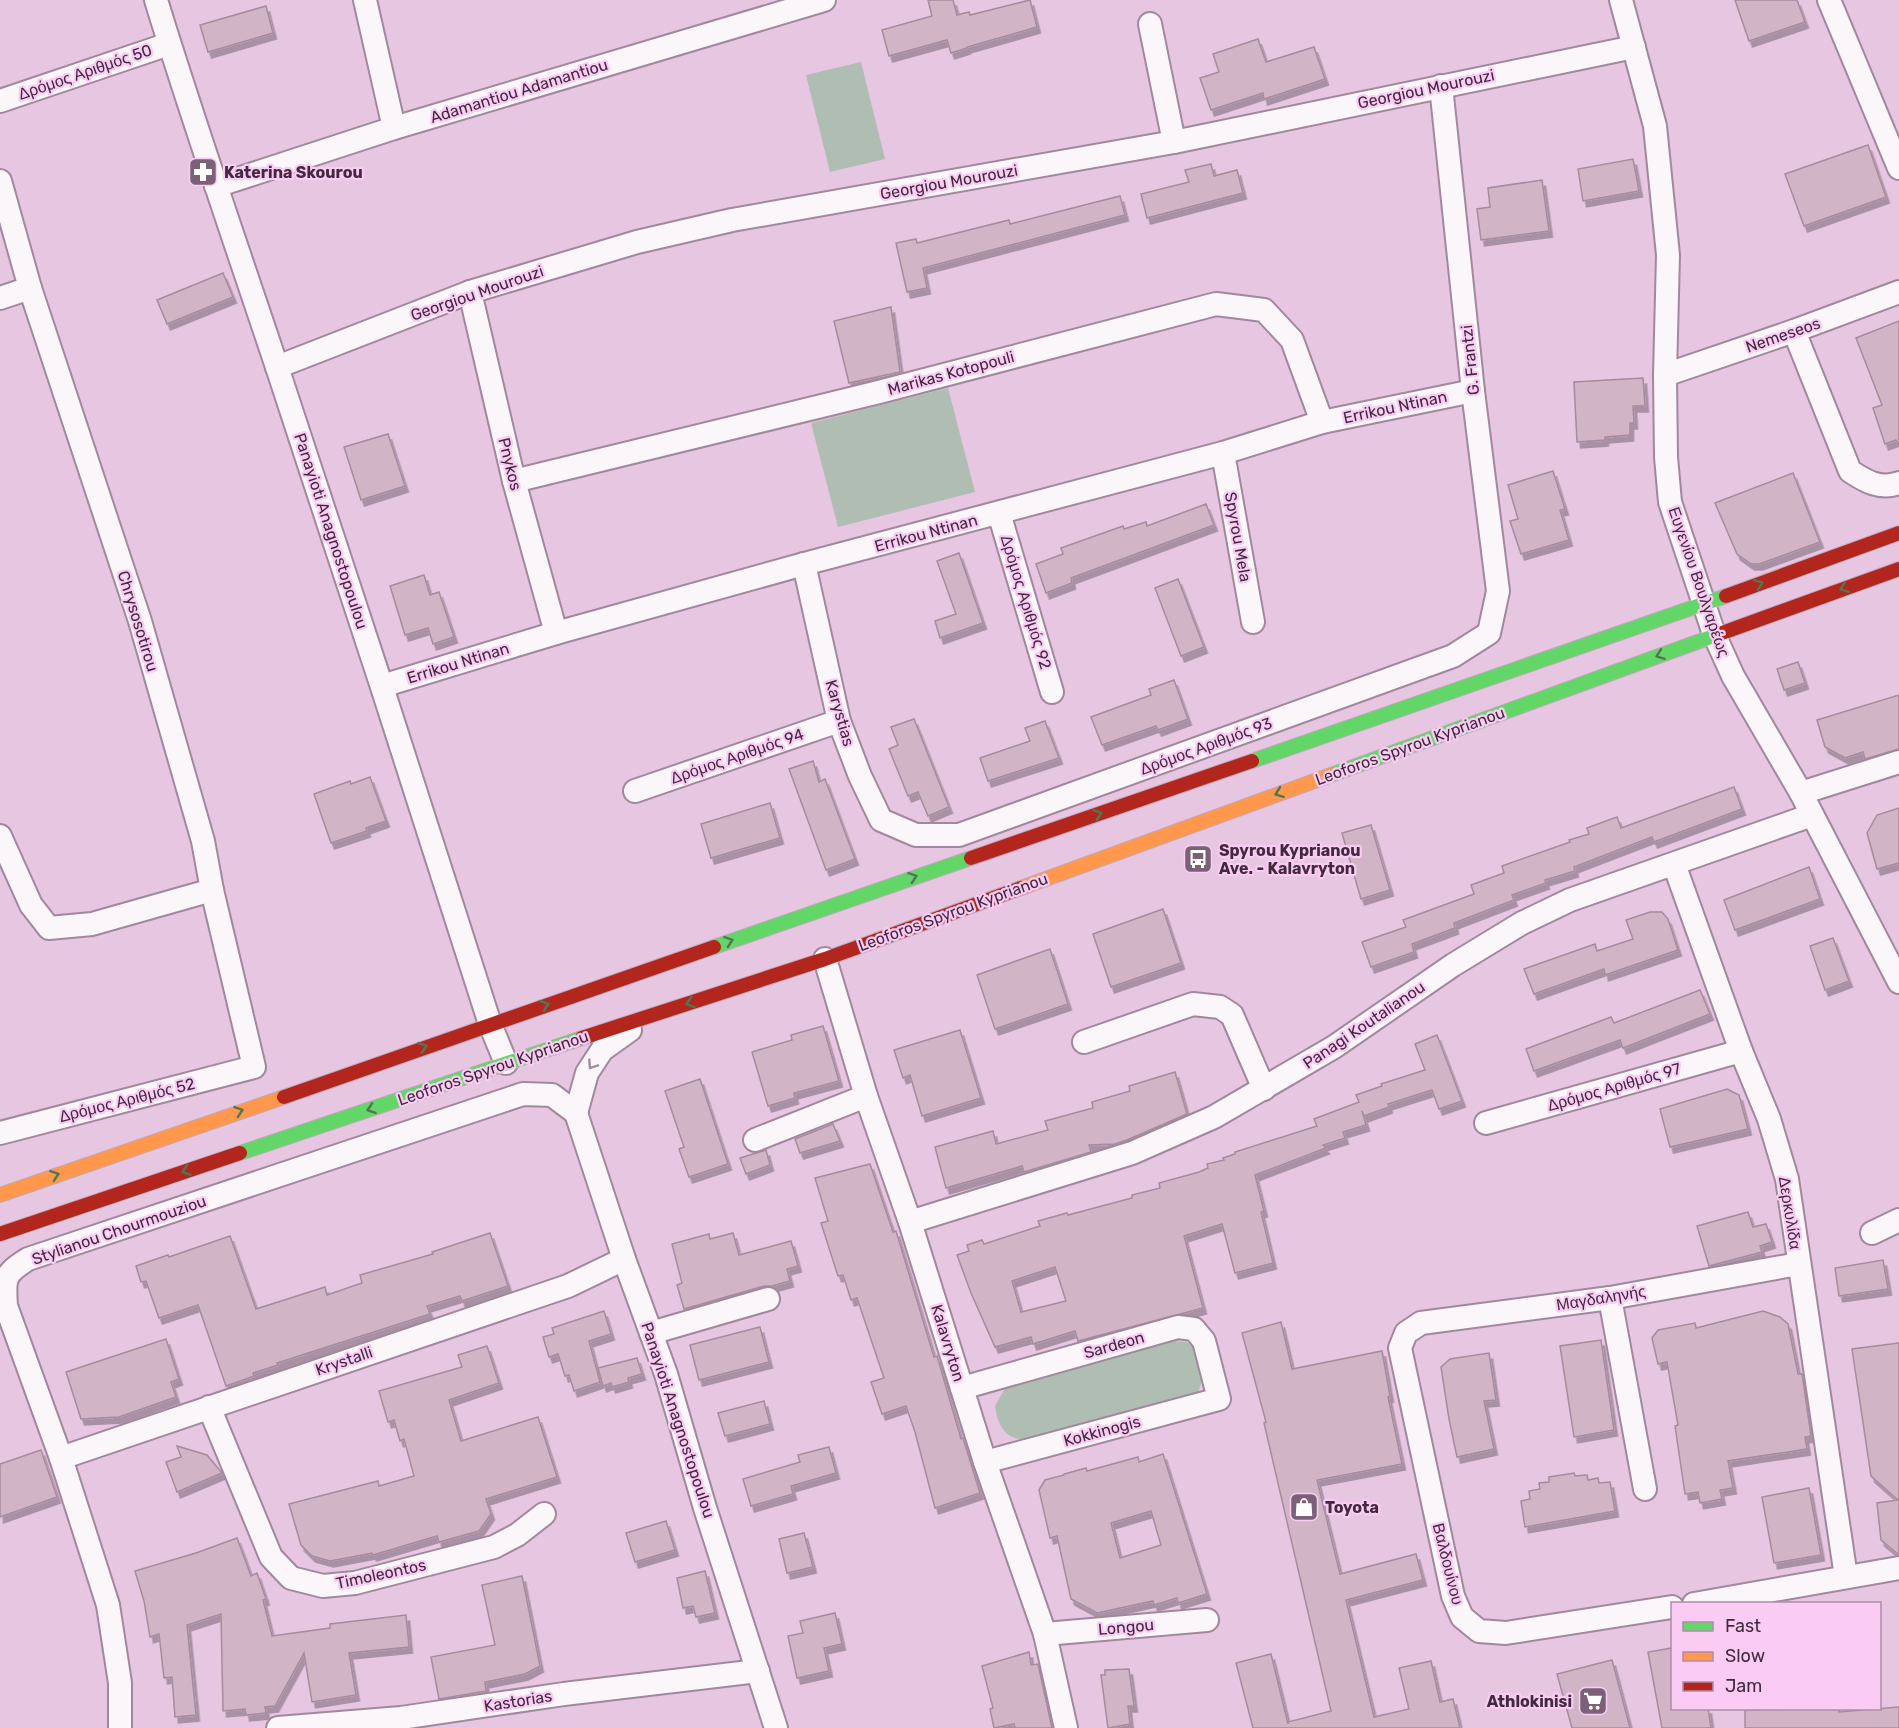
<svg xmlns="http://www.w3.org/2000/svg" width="1899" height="1728" viewBox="0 0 1899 1728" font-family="Rubik,sans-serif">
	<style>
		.green { fill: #b0bdb3 }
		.building { fill: #d1b5c7; stroke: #a68b9d; stroke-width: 1.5; fill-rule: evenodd; filter: url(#shadow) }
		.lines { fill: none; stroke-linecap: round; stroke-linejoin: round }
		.street-casing { stroke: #a1889d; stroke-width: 26 }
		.fast-casing { stroke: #c0a9bd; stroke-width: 16 }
		.slow-casing { stroke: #c0a9bd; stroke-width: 16 }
		.jam-casing { stroke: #c0a9bd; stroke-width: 16 }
		.street { stroke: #fbf6fa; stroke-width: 22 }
		.fast { stroke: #63d668; stroke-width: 14 }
		.slow { stroke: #ff974d; stroke-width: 14 }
		.jam { stroke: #b3261e; stroke-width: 14 }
		.oneway { stroke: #507751 }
		.oneway2 { stroke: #9e909c }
		.labels { text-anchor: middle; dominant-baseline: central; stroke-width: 4.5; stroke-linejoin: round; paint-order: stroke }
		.street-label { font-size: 16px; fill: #412a3e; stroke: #facbf3 }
		.poi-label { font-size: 16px; font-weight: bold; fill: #412a3e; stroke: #facbf3; text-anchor: start }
	</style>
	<defs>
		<filter id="shadow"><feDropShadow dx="3.5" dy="6" stdDeviation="0" flood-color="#0004"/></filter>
	</defs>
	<rect width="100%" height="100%" fill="#e6c6e1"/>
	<g class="green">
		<polygon points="861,62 885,159 830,172 806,75"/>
		<polygon points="948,388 975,492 838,527 811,423"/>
		<path d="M1172,1341l14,1 8,5c6,16 13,32 2,48l-168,44c-22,2 -30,-13 -33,-33l9,-16 5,-5z"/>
	</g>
	<g class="building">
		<polygon points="928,0 953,0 957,15 969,12 970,15 1030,0 1037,27 967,47 967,48 951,53 947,40 889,56 882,30 932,16"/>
		<polygon points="1735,0 1797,0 1805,22 1749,41"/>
		<polygon points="266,6 273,33 208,52 200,25"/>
		<polygon points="1258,39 1266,62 1314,47 1325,79 1264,99 1263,93 1211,110 1200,78 1219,72 1213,54"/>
		<polygon points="1868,145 1886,197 1804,226 1785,174"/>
		<polygon points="1633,159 1639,191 1583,201 1578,169"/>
		<polygon points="1211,164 1214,176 1237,170 1243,193 1147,218 1141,194 1189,182 1185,170"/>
		<polygon points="1542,180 1549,231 1481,240 1477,209 1490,207 1488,188"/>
		<polygon points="1120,196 1125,215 923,268 927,288 907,292 896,243 916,239 917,243 1009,220 1010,224"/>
		<polygon points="223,273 233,297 167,324 157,300"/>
		<polygon points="891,307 900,372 849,383 834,321"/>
		<polygon points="1899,321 1899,445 1898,445 1896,440 1885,444 1873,408 1882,405 1856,338"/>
		<polygon points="1643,378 1645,406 1633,406 1634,423 1630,423 1630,435 1605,437 1605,440 1577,442 1574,382"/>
		<polygon points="388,434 405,486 361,500 344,447"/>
		<polygon points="1553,471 1565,509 1560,510 1569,540 1521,554 1510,521 1518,519 1508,485"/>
		<polygon points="1793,473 1820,542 1759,564 1751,564 1737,554 1715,503"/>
		<polygon points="1206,504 1214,525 1071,578 1072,583 1046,593 1036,564 1063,554 1061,548 1123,526 1124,529 1146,522 1147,526"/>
		<polygon points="959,553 983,623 940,638 935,621 956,614 937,561"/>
		<polygon points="424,575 430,595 439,592 454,637 433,644 428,628 405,635 390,586"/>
		<polygon points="1178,579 1204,647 1181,656 1155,588"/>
		<polygon points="1798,662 1805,683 1784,690 1777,669"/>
		<polygon points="1174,680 1188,719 1158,730 1156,726 1102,745 1091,717 1151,695 1149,689"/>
		<polygon points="1899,695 1899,749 1865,759 1863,752 1845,758 1825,747 1817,720"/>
		<polygon points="914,719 949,807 928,816 918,792 908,796 889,749 898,745 891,727"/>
		<polygon points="1045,721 1059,758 988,781 980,758 1030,741 1025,728"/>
		<polygon points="813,761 819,782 825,779 855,859 826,870 789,769"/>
		<polygon points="370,777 386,821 366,828 367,831 331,843 314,794 350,781 351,784"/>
		<polygon points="1734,787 1742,809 1654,842 1652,837 1574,867 1575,871 1545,880 1546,883 1512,895 1514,900 1454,923 1455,928 1412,944 1414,952 1371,967 1362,942 1406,927 1403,920 1474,894 1471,885 1504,873 1502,866 1570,842 1569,840 1589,834 1587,828 1617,817 1621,828"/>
		<polygon points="770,803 780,838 711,858 701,824"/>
		<polygon points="1899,808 1899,863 1877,869 1867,833 1877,815"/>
		<polygon points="1371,825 1390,890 1361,899 1342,833"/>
		<polygon points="1809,867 1820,899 1735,930 1724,900"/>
		<polygon points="1163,909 1181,963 1111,987 1093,934"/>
		<polygon points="1650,912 1662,912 1668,919 1678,950 1605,975 1604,969 1534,994 1524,969 1595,944 1597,951 1633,939 1626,920"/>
		<polygon points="1833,938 1849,981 1825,990 1810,946"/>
		<polygon points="1050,949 1068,1004 995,1029 977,975"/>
		<polygon points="1700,990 1710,1014 1623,1048 1620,1040 1534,1071 1526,1049 1611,1017 1614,1023"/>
		<polygon points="823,1026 839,1081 794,1093 795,1098 768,1106 752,1052 792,1040 791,1035"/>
		<polygon points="960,1030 981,1098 922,1116 910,1075 903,1078 894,1050"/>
		<path d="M1437,1035l25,66 -23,8 -7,-19 -44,14 1,3 -25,9 -2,-5 4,14 -23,7 2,6 -22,7 3,3 -71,27 9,36 -3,1 12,51 -38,10 -13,-49 -38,12 19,72 -125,33 -3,-10 -42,13 -2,-7 -36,10 -24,-54 -14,-38 12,-4 -2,-6 15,-5 2,4 56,-18 -2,-5 29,-8 1,2 64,-17v-3l28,-7 -1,-5 40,-11 9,-4 -1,-4 17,-4 -1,-2 12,-4v-2l82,-26 -3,-7 45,-17 -3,-7 26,-9 -1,-2 44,-14 -10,-26zM1055,1267l11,34 -45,11 -9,-31z"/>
		<polygon points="1175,1072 1187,1114 1127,1140 1115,1144 1089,1145 1091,1152 1024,1172 1022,1166 946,1188 935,1147 993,1131 996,1144 1048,1130 1045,1121 1093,1108 1092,1102 1130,1091 1129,1086"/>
		<polygon points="700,1079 728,1164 689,1177 679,1149 684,1147 665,1091"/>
		<polygon points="1727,1089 1739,1095 1748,1129 1670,1147 1660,1109"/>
		<polygon points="833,1124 840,1141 800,1153 795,1139"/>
		<polygon points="766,1150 770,1165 746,1174 740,1158"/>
		<polygon points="870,1164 893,1232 896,1231 934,1357 937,1356 961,1439 963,1438 980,1493 935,1508 915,1432 906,1406 882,1414 871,1382 884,1378 857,1298 851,1300 843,1275 838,1276 821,1223 828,1221 815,1178"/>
		<polygon points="1748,1212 1753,1227 1766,1224 1772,1242 1760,1246 1762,1252 1709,1266 1697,1226"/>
		<polygon points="490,1233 508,1286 462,1301 460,1296 427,1306 430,1314 277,1363 278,1365 253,1373 254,1376 226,1386 198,1305 159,1318 146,1281 141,1282 136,1266 168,1255 169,1257 230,1236 256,1309 325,1287 327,1295 362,1283 360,1275 433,1254 432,1252"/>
		<polygon points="733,1233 739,1255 791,1241 798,1266 787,1269 790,1281 772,1286 764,1286 684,1309 677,1285 682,1283 672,1244 709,1234 710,1239"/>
		<polygon points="1883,1260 1888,1289 1839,1296 1835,1268"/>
		<polygon points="604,1311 611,1334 589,1341 600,1382 574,1391 569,1375 565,1376 558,1354 549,1357 543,1337 554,1334 552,1328"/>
		<polygon points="1763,1311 1780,1317 1788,1324 1798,1374 1802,1374 1811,1436 1805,1437 1807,1449 1728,1461 1733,1488 1720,1490 1722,1499 1700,1503 1698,1492 1685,1494 1675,1426 1678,1425 1667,1362 1658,1364 1652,1338 1658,1330 1695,1323 1696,1328"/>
		<polygon points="1281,1322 1292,1369 1382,1351 1390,1396 1388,1397 1402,1464 1317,1480 1340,1574 1416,1554 1423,1580 1346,1600 1374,1717 1409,1709 1399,1668 1431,1661 1440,1702 1453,1699 1460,1728 1253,1728 1236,1663 1271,1654 1288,1724 1288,1722 1331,1711 1264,1423 1266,1422 1242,1333"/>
		<polygon points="760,1327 769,1362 699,1380 690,1345"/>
		<polygon points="166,1339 179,1379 171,1382 176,1397 119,1417 81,1419 66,1372"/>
		<polygon points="1601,1340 1614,1430 1574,1437 1560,1346"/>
		<polygon points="1899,1343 1899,1555 1881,1540 1877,1503 1898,1500 1871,1476 1852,1349"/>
		<polygon points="487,1346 499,1383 449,1400 461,1441 538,1417 557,1477 486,1499 491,1514 479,1531 439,1542 437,1536 373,1555 372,1553 330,1561 312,1556 301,1545 289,1504 378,1481 379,1486 414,1476 404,1439 400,1441 394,1420 388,1422 379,1391 462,1367 458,1355"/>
		<polygon points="1489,1353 1496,1400 1484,1401 1494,1449 1457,1457 1449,1419 1441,1367 1450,1359"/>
		<polygon points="637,1358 642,1374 628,1378 629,1382 612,1387 611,1383 603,1386 598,1368"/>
		<polygon points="764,1401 770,1424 725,1436 718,1413"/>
		<polygon points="177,1446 207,1455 222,1473 177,1492 166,1462 181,1457"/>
		<polygon points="829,1447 836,1473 791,1486 793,1494 751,1506 743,1479 800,1462 798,1455"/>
		<polygon points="41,1450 57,1497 0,1517 0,1464"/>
		<path d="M1163,1454l44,140 -29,9 -1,-5 -23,7 -1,-4 -56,12 -26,-14 -14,-63 -7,2 -11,-48 6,-10 19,-5v-1l22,-6 1,3 51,-14 1,5zM1151,1511l10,34 -41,13 -9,-35z"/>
		<polygon points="1574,1473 1575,1476 1587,1475 1588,1480 1598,1478 1599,1483 1610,1482 1615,1511 1525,1527 1521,1501 1530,1499 1529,1491 1540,1489 1539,1483 1549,1482 1549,1477"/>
		<polygon points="1809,1488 1821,1555 1774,1563 1762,1497"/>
		<polygon points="666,1521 675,1550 635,1562 626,1533"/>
		<polygon points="804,1533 813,1567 787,1573 779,1539"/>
		<polygon points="237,1538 251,1576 257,1573 266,1599 263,1600 272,1636 330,1628 330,1624 406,1615 409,1647 349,1653 356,1695 312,1702 304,1653 275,1706 265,1707 266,1713 246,1715 245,1709 223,1711 221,1614 187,1625 196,1715 175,1717 172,1677 164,1678 159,1634 150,1637 144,1601 135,1571 196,1553"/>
		<polygon points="705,1571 715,1613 696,1617 693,1606 683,1608 677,1578"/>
		<polygon points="522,1576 540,1666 525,1674 485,1682 486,1691 439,1699 431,1657 495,1645 482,1585"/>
		<polygon points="835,1613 842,1644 824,1648 829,1671 797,1678 788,1636 803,1633 800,1621"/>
		<polygon points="1672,1648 1672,1708 1708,1708 1711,1728 1662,1728 1648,1652"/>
		<polygon points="1029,1652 1031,1665 1038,1664 1052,1728 1015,1728 1014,1724 994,1728 990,1709 993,1708 982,1666"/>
		<polygon points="1612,1660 1630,1728 1572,1728 1557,1674"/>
		<polygon points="1129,1669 1134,1706 1128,1706 1130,1724 1108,1728 1101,1675 1105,1675 1105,1670"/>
		<polygon points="1899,1707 1899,1728 1745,1728 1745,1710 1839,1708 1839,1712"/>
	</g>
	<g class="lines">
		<g class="street-casing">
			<g id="street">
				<path d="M156,0c38,124 81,247 122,370 72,218 143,435 212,654l16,39"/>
				<polyline points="365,0 394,128"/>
				<polyline points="1621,0 1655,126 1668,255 1665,375 1666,457 1670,502 1714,634 1733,676 1801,793 1899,982"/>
				<polyline points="1829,0 1899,168"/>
				<polyline points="1150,24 1174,142"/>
				<polyline points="0,101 169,44"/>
				<polyline points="0,181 30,288 140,621 203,841 212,890 254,1067 0,1133"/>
				<polyline points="216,186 394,128 824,0"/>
				<polyline points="470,292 514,481 556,633"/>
				<polyline points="0,298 30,288"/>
				<path d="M1794,331l56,140c15,10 30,19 49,12"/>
				<polyline points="277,367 470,292 637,242 732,220 1174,142 1634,47"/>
				<polyline points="1665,375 1794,331 1899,292"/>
				<polyline points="1223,453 1253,622"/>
				<polyline points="514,481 879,392 1216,304 1264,310 1292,340 1322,422"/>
				<polyline points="999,513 1052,692"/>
				<polyline points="804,564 839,721 860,776 881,820 916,835 959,835 1453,656 1489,633 1498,591 1473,391 1441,86"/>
				<polyline points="382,686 556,633 804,564 1223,453 1322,422 1473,391"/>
				<polyline points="635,791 839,721"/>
				<polyline points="1801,793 1899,762"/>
				<polyline points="0,836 31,905 49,928 92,924 212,890"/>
				<polyline points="1674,864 1741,1051 1769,1119 1787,1179 1846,1577"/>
				<polyline points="825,959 866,1096 910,1222 985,1462 1045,1634 1066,1728"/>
				<polyline points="1084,1042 1193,1004 1220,1007 1232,1015 1264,1089"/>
				<polyline points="576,1113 624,1259 666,1374 705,1508 776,1728"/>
				<polyline points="576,1113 587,1073 602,1050 630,1030"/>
				<polyline points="1486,1123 1741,1051"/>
				<polyline points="755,1140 866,1096"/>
				<polyline points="910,1222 1132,1153 1214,1117 1334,1047 1453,965 1522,923 1570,900 1812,815"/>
				<polyline points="1872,1233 1899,1220"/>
				<polyline points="1610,1298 1645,1489"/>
				<polyline points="651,1333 768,1299"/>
				<polyline points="962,1388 1178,1327 1194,1329 1204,1341 1219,1399 985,1462"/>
				<polyline points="209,1407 271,1557 291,1578 323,1586 355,1583 494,1547 517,1535 544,1514"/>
				<polyline points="61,1458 568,1286 624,1259"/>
				<polyline points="1694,1604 1899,1568"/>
				<polyline points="1672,1607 1506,1633 1479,1631 1462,1617 1453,1596 1400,1348 1406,1333 1421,1323 1610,1298 1798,1264"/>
				<polyline points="1045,1634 1207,1620"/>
				<path d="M120,1728v-45l-12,-78 -47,-147 -55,-152c-2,-28 -2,-32 22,-47l495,-165 29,1 24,18"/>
				<polyline points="278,1728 401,1718 564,1694 758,1671"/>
			</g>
		</g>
		<g class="fast-casing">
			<g id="fast">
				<polyline points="1252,761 1726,596"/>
				<polyline points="1331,775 1722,633"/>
				<polyline points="714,947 971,858"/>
				<polyline points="240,1153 582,1038"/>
			</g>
		</g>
		<g class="slow-casing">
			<g id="slow">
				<polyline points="1021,888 1331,775"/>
				<polyline points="0,1195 284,1097"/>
			</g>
		</g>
		<g class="jam-casing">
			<g id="jam">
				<polyline points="1726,596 1899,533"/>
				<polyline points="1722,633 1899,569"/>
				<polyline points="971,858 1252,761"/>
				<polyline points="582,1038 825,959 1021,888"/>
				<polyline points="284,1097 714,947"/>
				<polyline points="0,1234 240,1153"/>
			</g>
		</g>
		<use href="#street" class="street"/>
		<use href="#fast" class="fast"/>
		<use href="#slow" class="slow"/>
		<use href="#jam" class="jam"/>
	</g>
	<defs><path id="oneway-chevron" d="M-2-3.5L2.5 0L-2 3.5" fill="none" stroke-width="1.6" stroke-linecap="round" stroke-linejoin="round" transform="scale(1.5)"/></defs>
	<g class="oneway">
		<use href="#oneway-chevron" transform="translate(1759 584) rotate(-20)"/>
		<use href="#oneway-chevron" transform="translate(1844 588) rotate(160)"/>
		<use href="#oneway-chevron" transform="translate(1660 655) rotate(160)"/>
		<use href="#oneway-chevron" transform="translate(1279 793) rotate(160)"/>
		<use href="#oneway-chevron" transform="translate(1098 814) rotate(-19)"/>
		<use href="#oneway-chevron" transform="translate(913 877) rotate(-19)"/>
		<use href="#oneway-chevron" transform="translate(729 941) rotate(-19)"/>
		<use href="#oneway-chevron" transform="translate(690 1003) rotate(162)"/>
		<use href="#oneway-chevron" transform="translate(545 1005) rotate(-19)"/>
		<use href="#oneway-chevron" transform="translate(423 1047) rotate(-19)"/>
		<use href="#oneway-chevron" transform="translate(371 1109) rotate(161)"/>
		<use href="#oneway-chevron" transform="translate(239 1111) rotate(-19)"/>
		<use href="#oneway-chevron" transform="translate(186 1171) rotate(161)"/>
		<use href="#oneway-chevron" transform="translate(55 1175) rotate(-19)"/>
	</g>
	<use class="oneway2" href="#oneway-chevron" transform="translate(592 1065) rotate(124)"/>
	<defs>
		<g id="pharmacy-square" transform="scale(1.5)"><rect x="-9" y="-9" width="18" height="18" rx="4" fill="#7b6177" stroke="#facbf3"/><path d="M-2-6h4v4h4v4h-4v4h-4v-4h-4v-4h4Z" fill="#fff"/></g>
		<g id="bus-square" transform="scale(1.5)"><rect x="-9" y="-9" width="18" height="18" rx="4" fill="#7b6177" stroke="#facbf3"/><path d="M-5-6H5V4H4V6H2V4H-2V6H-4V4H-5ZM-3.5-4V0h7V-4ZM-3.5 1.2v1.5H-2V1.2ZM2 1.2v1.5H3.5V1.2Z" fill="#fff"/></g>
		<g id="shop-square" transform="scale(1.5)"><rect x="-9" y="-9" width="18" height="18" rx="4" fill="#7b6177" stroke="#facbf3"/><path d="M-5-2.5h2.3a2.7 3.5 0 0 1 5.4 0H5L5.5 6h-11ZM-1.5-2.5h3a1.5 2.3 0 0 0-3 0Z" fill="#fff"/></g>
		<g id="supermarket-square" transform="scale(1.5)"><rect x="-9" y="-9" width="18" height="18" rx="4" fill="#7b6177" stroke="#facbf3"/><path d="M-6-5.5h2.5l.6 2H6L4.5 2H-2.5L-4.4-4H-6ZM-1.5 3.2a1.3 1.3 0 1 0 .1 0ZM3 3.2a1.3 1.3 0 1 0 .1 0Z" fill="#fff"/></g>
	</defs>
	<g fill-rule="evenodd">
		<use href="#pharmacy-square" x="203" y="172"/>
		<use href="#bus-square" x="1198" y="859"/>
		<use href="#shop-square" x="1304" y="1507"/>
		<use href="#supermarket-square" x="1593" y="1701"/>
	</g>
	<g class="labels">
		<g class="street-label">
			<text transform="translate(85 72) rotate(-19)">Δρόμος Αριθμός 50</text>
			<text transform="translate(1426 89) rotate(-12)">Georgiou Mourouzi</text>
			<text transform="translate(519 91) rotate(-17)">Adamantiou Adamantiou</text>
			<text transform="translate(949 182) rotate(-10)">Georgiou Mourouzi</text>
			<text transform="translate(477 293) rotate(-19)">Georgiou Mourouzi</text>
			<text transform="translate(1783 335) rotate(-19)">Nemeseos</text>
			<text transform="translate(1470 360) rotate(-96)">G. Frantzi</text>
			<text transform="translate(951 373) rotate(-15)">Marikas Kotopouli</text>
			<text transform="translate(1395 407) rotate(-12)">Errikou Ntinan</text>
			<text transform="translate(510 464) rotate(76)">Pnykos</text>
			<text transform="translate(331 531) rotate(72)">Panayioti Anagnostopoulou</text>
			<text transform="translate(926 533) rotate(-15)">Errikou Ntinan</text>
			<text transform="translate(1238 537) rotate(80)">Spyrou Mela</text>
			<text transform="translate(1699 582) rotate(71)">Ευγενίου Βουλγαρέως</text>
			<text transform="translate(1026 602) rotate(73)">Δρόμος Αριθμός 92</text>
			<text transform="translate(138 621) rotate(73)">Chrysosotirou</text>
			<text transform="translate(458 663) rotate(-17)">Errikou Ntinan</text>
			<text transform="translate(840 713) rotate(74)">Karystias</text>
			<text transform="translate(1206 746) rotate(-20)">Δρόμος Αριθμός 93</text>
			<text transform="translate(1410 746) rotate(-20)">Leoforos Spyrou Kyprianou</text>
			<text transform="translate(737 756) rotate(-19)">Δρόμος Αριθμός 94</text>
			<text transform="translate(953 912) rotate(-20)">Leoforos Spyrou Kyprianou</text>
			<text transform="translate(1364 1025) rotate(-34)">Panagi Koutalianou</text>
			<text transform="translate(493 1068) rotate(-19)">Leoforos Spyrou Kyprianou</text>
			<text transform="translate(1614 1087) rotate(-16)">Δρόμος Αριθμός 97</text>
			<text transform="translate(127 1100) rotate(-14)">Δρόμος Αριθμός 52</text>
			<text transform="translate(1790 1213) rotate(81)">Δερκυλίδα</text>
			<text transform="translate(119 1230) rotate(-19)">Stylianou Chourmouziou</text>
			<text transform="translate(1601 1298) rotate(-9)">Μαγδαληνής</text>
			<text transform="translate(948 1343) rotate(73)">Kalavryton</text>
			<text transform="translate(1114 1345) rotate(-16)">Sardeon</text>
			<text transform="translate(344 1361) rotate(-19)">Krystalli</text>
			<text transform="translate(678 1420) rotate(72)">Panayioti Anagnostopoulou</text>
			<text transform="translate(1102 1431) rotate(-15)">Kokkinogis</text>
			<text transform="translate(1448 1564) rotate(76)">Βαλδουίνου</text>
			<text transform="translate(381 1574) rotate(-12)">Timoleontos</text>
			<text transform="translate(1126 1627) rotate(-5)">Longou</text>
			<text transform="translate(518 1701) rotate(-9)">Kastorias</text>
		</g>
		<g class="poi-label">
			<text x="224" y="172">Katerina Skourou</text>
			<text x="1219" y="850">Spyrou Kyprianou<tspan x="1219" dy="18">Ave. - Kalavryton</tspan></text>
			<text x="1325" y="1507">Toyota</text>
			<text x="1572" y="1701" text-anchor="end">Athlokinisi</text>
		</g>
	</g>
	<rect x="1671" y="1602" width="210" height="108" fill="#facbf3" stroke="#b08bab" stroke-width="1.5"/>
	<rect x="1683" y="1622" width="30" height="9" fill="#63d668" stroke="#b08bab" stroke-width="1.5"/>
	<text x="1725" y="1632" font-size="18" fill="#412a3e">Fast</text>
	<rect x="1683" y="1652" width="30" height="9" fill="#ff974d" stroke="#b08bab" stroke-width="1.5"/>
	<text x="1725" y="1662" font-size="18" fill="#412a3e">Slow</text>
	<rect x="1683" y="1682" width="30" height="9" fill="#b3261e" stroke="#b08bab" stroke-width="1.5"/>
	<text x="1725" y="1692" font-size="18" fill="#412a3e">Jam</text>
</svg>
